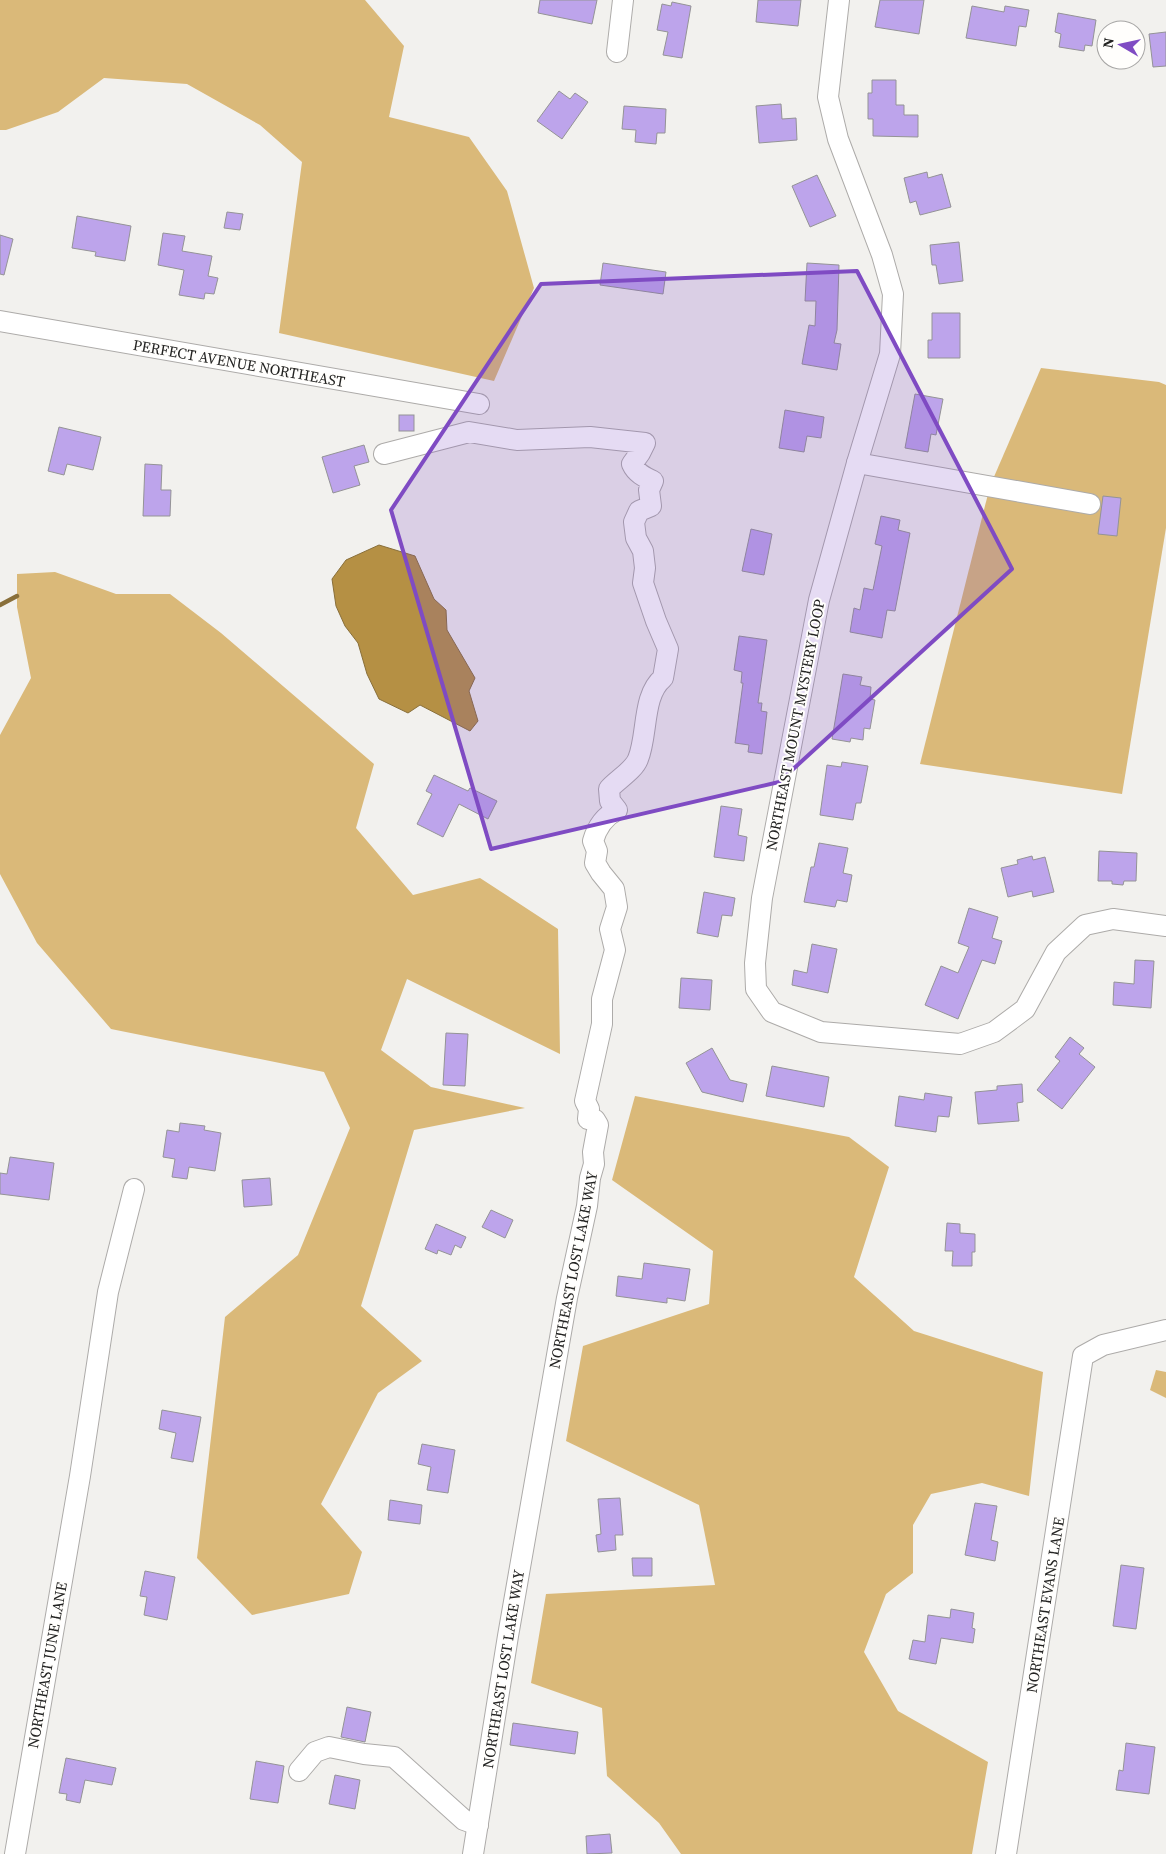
<svg xmlns="http://www.w3.org/2000/svg" width="1166" height="1854" viewBox="0 0 1166 1854" font-family="'Source Serif 4',serif">
	<style>
		.green { fill: #dab979 }
		.water { fill: #b59044; stroke: #896f3a }
		.lines { fill: none; stroke-linecap: round; stroke-linejoin: round }
		.stream { stroke: #896f3a; stroke-width: 4.5 }
		.building { fill: #bda4eb; stroke: #949396 }
		.minor-casing { stroke: #adaba9; stroke-width: 22 }
		.minor { stroke: #fff; stroke-width: 20 }
		.marked { fill: #7f4bc3; fill-opacity: 0.2; stroke: #7f4bc3; stroke-width: 4; stroke-linejoin: round }
		.labels { text-anchor: middle; dominant-baseline: central; stroke-width: 4; stroke-linejoin: round; paint-order: stroke }
		.street-label { font-size: 15px; fill: #232322; stroke: #fffefc }
	</style>
	<rect width="100%" height="100%" fill="#f2f1ee"/>
	<g class="green">
		<polygon points="0,0 365,0 404,46 389,117 469,137 507,191 534,288 494,381 279,333 302,162 260,125 187,84 104,78 58,112 6,130 0,130"/>
		<polygon points="1041,368 1159,382 1166,385 1166,528 1122,794 920,764 990,486"/>
		<polygon points="55,572 116,594 170,594 221,633 374,764 356,828 413,895 480,878 558,929 560,1054 407,979 381,1050 431,1087 525,1108 414,1130 361,1306 422,1361 378,1393 321,1504 362,1552 349,1594 252,1615 197,1558 225,1317 298,1255 350,1128 324,1072 111,1029 37,943 0,874 0,735 31,678 17,607 17,574"/>
		<polygon points="635,1096 849,1137 889,1167 854,1277 914,1331 1043,1372 1029,1496 982,1483 931,1494 913,1525 913,1573 886,1594 864,1652 898,1711 988,1762 972,1854 681,1854 659,1823 607,1776 602,1708 531,1683 546,1594 715,1585 699,1505 566,1441 583,1346 709,1304 713,1251 612,1180"/>
		<polygon points="1156,1370 1166,1372 1166,1398 1150,1390"/>
	</g>
	<polygon class="water" points="379,545 415,556 434,599 446,610 447,630 475,678 469,691 478,721 470,731 420,705 408,713 379,699 367,674 358,643 345,626 336,606 332,579 346,560"/>
	<g class="lines">
		<polyline class="stream" points="0,605 17,596"/>
	</g>
	<g class="building">
		<polygon points="540,0 597,0 592,24 538,13"/>
		<polygon points="758,0 801,0 798,26 756,22"/>
		<polygon points="880,0 924,0 919,34 875,27"/>
		<polygon points="672,2 691,6 682,58 663,55 668,32 657,30 662,4 671,6"/>
		<polygon points="972,6 1004,12 1005,6 1029,10 1026,27 1019,26 1016,46 966,38"/>
		<polygon points="1058,13 1096,20 1092,46 1085,45 1084,51 1059,47 1061,34 1055,32"/>
		<polygon points="1166,32 1166,66 1153,67 1149,34"/>
		<polygon points="872,80 896,80 896,105 904,105 904,115 918,115 918,137 873,136 873,119 868,119 868,93 872,93"/>
		<polygon points="559,91 570,99 575,93 588,102 562,139 537,121"/>
		<polygon points="781,104 782,119 796,118 797,140 759,143 756,106"/>
		<polygon points="624,106 666,109 665,133 657,133 656,144 635,142 636,130 622,129"/>
		<polygon points="927,172 928,178 942,174 951,207 920,215 916,201 910,203 904,178"/>
		<polygon points="817,175 836,216 810,227 792,186"/>
		<polygon points="227,212 243,214 240,230 224,228"/>
		<polygon points="77,216 131,226 125,261 95,256 96,252 72,248"/>
		<polygon points="163,233 185,236 182,251 212,256 208,276 218,278 214,294 205,293 204,299 179,295 184,270 158,265"/>
		<polygon points="0,235 13,239 4,275 0,274"/>
		<polygon points="959,242 963,281 939,284 936,265 932,265 930,245"/>
		<polygon points="603,263 666,272 663,294 600,285"/>
		<polygon points="807,263 839,265 837,330 834,343 841,344 837,370 802,364 809,325 815,326 816,301 805,301"/>
		<polygon points="932,313 960,313 960,358 928,358 928,340 932,340"/>
		<polygon points="915,394 943,399 936,435 931,434 928,452 905,448"/>
		<polygon points="785,410 824,417 821,438 807,436 804,452 779,448"/>
		<rect x="399" y="415" width="15" height="16"/>
		<polygon points="59,427 101,437 93,470 67,464 64,475 48,471"/>
		<polygon points="364,445 369,462 354,466 360,485 333,493 322,457"/>
		<polygon points="145,464 162,465 161,490 171,490 170,516 143,516"/>
		<polygon points="1103,496 1121,498 1117,536 1098,534"/>
		<polygon points="881,516 900,520 898,530 910,533 895,611 887,610 882,638 850,632 854,608 860,610 864,588 873,590 882,546 875,544"/>
		<polygon points="751,529 772,534 764,575 742,571"/>
		<polygon points="739,636 767,640 758,703 762,703 761,711 767,712 762,754 748,752 749,745 735,743 743,683 741,683 742,672 734,670"/>
		<polygon points="843,674 862,677 860,685 871,687 870,699 875,700 870,729 864,728 863,740 851,738 850,742 832,739"/>
		<polygon points="842,762 868,766 861,803 856,803 853,820 820,815 827,765 841,767"/>
		<polygon points="434,775 468,791 470,788 497,801 488,819 459,804 443,837 417,824 432,794 426,791"/>
		<polygon points="721,806 742,809 738,835 747,837 744,861 714,857"/>
		<polygon points="819,843 848,848 843,873 852,875 847,902 837,900 835,907 804,902 811,867 814,867"/>
		<polygon points="1099,851 1137,853 1136,881 1124,881 1123,885 1112,884 1112,881 1098,881"/>
		<polygon points="1032,856 1033,860 1045,857 1054,892 1033,897 1032,891 1008,897 1001,868 1018,864 1017,860"/>
		<polygon points="704,892 735,898 732,916 722,915 718,937 697,933"/>
		<polygon points="969,908 998,917 992,938 1002,941 995,964 982,960 958,1019 925,1005 941,966 958,973 969,947 958,943"/>
		<polygon points="812,944 837,949 828,993 792,985 794,970 807,973"/>
		<polygon points="1135,960 1154,961 1151,1008 1113,1005 1114,982 1134,984"/>
		<polygon points="681,978 712,980 710,1010 679,1008"/>
		<polygon points="446,1033 468,1034 465,1086 443,1085"/>
		<polygon points="1070,1037 1084,1048 1079,1054 1095,1067 1062,1109 1037,1090 1060,1061 1055,1057"/>
		<polygon points="712,1048 730,1080 747,1084 743,1102 702,1092 686,1063"/>
		<polygon points="772,1066 829,1077 824,1107 766,1096"/>
		<polygon points="1022,1084 1023,1102 1017,1103 1019,1121 978,1124 975,1092 997,1090 997,1086"/>
		<polygon points="925,1093 952,1097 949,1117 938,1116 936,1132 895,1126 899,1096 924,1100"/>
		<polygon points="180,1123 205,1126 204,1130 221,1133 215,1171 189,1167 187,1179 172,1177 175,1159 163,1157 167,1130 179,1132"/>
		<polygon points="10,1157 54,1163 49,1200 0,1194 0,1173 7,1174"/>
		<polygon points="270,1178 272,1205 244,1207 242,1180"/>
		<polygon points="491,1210 513,1220 505,1238 482,1227"/>
		<polygon points="947,1223 960,1224 960,1233 975,1234 975,1252 972,1252 972,1266 952,1266 953,1251 945,1251"/>
		<polygon points="436,1224 466,1237 461,1248 455,1245 451,1255 438,1250 437,1254 425,1249"/>
		<polygon points="644,1263 690,1269 685,1301 667,1298 667,1303 616,1296 618,1276 642,1279"/>
		<polygon points="162,1410 201,1417 193,1462 171,1458 176,1433 159,1429"/>
		<polygon points="422,1444 455,1450 448,1493 427,1490 431,1467 418,1464"/>
		<polygon points="620,1498 623,1535 615,1535 616,1550 598,1552 596,1535 601,1534 598,1499"/>
		<polygon points="390,1500 422,1505 420,1524 388,1520"/>
		<polygon points="975,1503 997,1506 991,1540 998,1542 995,1561 965,1555"/>
		<polygon points="632,1558 652,1558 652,1576 633,1576"/>
		<polygon points="1121,1565 1144,1568 1136,1629 1113,1626"/>
		<polygon points="145,1571 175,1577 167,1620 144,1615 147,1597 140,1596"/>
		<polygon points="951,1609 974,1613 972,1628 975,1629 973,1643 941,1638 936,1664 909,1659 913,1640 925,1642 928,1615 950,1618"/>
		<polygon points="347,1707 371,1712 365,1742 341,1737"/>
		<polygon points="513,1723 578,1732 575,1754 510,1745"/>
		<polygon points="1126,1743 1155,1747 1149,1794 1116,1790 1119,1770 1123,1771"/>
		<polygon points="66,1758 116,1768 112,1785 85,1780 80,1803 66,1800 67,1794 59,1793"/>
		<polygon points="256,1761 284,1766 278,1803 250,1799"/>
		<polygon points="335,1775 360,1780 355,1809 329,1804"/>
		<polygon points="610,1834 612,1853 587,1854 586,1836"/>
	</g>
	<g class="lines">
		<g class="minor-casing">
			<g id="minor">
				<polyline points="839,0 828,97 838,139 882,255 893,294 890,354 857,463 819,600 762,898 755,963 756,989 772,1012 821,1032 960,1044 994,1032 1025,1009 1056,952 1085,925 1113,919 1166,926"/>
				<polyline points="617,52 623,0"/>
				<polyline points="0,321 479,404"/>
				<path d="M384,454l85,-22 48,8 73,-3 55,6 -5,10 -8,11c4,9 12,13 21,17l-4,9 2,16 -12,5 -5,11 2,16 7,13 2,17 -2,15 13,38 12,28 -5,29c-21,17 -15,57 -25,81 -4,11 -21,21 -29,30l1,12 7,9c-12,6 -20,17 -24,31l4,10 -2,12 6,10 13,16 3,18 -7,22 5,21 -13,49v25l-17,77 4,8 -1,10 7,1 3,5 -5,27 1,12 -4,14 -3,28 -20,92 -59,338 -35,218"/>
				<polyline points="857,463 1090,504"/>
				<polyline points="299,1771 315,1752 329,1747 364,1754 394,1757 464,1820 478,1825"/>
				<polyline points="15,1854 80,1476 108,1292 134,1189"/>
				<polyline points="1006,1854 1083,1356 1103,1345 1166,1330"/>
			</g>
		</g>
		<use href="#minor" class="minor"/>
	</g>
	<path class="marked" d="M857,271l155,298 -233,213 -288,67 -100,-339 150,-226z"/>
	<g class="labels">
		<g class="street-label">
			<text transform="translate(239 363) rotate(10)">PERFECT AVENUE NORTHEAST</text>
			<text transform="translate(795 725) rotate(-79)">NORTHEAST MOUNT MYSTERY LOOP</text>
			<text transform="translate(573 1270) rotate(-79)">NORTHEAST LOST LAKE WAY</text>
			<text transform="translate(1045 1605) rotate(-81)">NORTHEAST EVANS LANE</text>
			<text transform="translate(47 1665) rotate(-80)">NORTHEAST JUNE LANE</text>
			<text transform="translate(503 1669) rotate(-81)">NORTHEAST LOST LAKE WAY</text>
		</g>
	</g>
	<g transform="translate(1121 45) rotate(279)"><circle r="24" fill="#fffefc" stroke="#a7a6a5"/>
	<path d="M0-4L9 19L0 12L-9 19Z" fill="#7f4bc3"/>
	<text y="-8" font-size="14" font-weight="bold" text-anchor="middle" fill="#232322">N</text>
	</g>
</svg>
